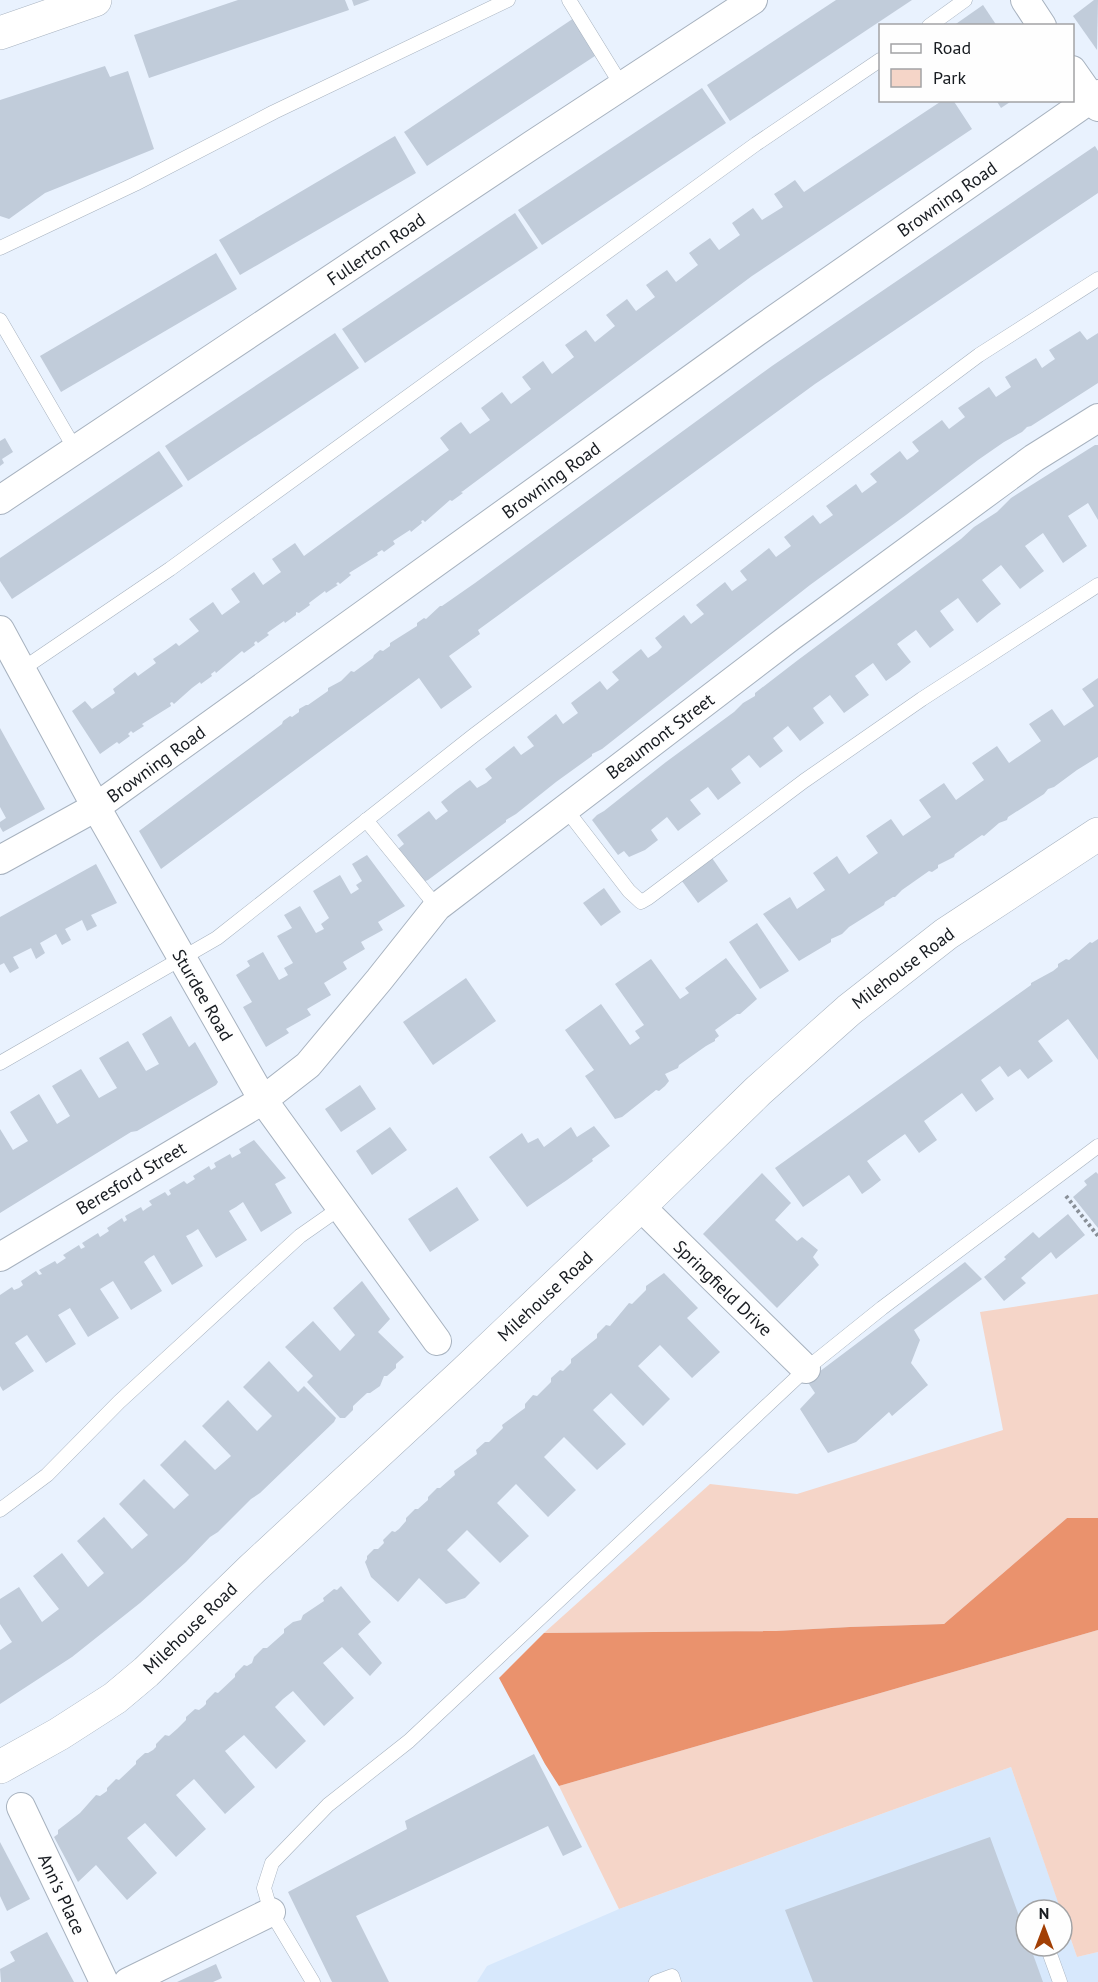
<svg xmlns="http://www.w3.org/2000/svg" width="1098" height="1982" viewBox="0 0 1098 1982" font-family="'PT Sans',sans-serif">
	<style>
		.built { fill: #d7e8fc }
		.green { fill: #f5d5c8 }
		.forest { fill: #ea926d }
		.building { fill: #c1ccda }
		.lines { fill: none; stroke-linecap: round; stroke-linejoin: round }
		.lane-casing { stroke: #a7b2bf; stroke-width: 15 }
		.street-casing { stroke: #a7b2bf; stroke-width: 30 }
		.secondary-casing { stroke: #a7b2bf; stroke-width: 34 }
		.path { stroke: #888f97; stroke-width: 4; stroke-dasharray: 3 3; stroke-linecap: butt }
		.lane { stroke: #fff; stroke-width: 14 }
		.street { stroke: #fff; stroke-width: 28 }
		.secondary { stroke: #fff; stroke-width: 33 }
		.labels { text-anchor: middle; dominant-baseline: central; stroke-width: 5; stroke-linejoin: round; paint-order: stroke }
		.street-label { font-size: 18px; fill: #171b20; stroke: #fefefe }
	</style>
	<rect width="100%" height="100%" fill="#e9f2fe"/>
	<polygon class="built" points="1011,1767 1061,1910 1026,1910 1026,1946 1062,1946 1062,1914 1077,1957 1098,1952 1098,1982 477,1982 487,1966 619,1909"/>
	<g class="green">
		<polygon points="1098,1294 1098,1518 1067,1518 944,1624 850,1627 776,1631 544,1633 710,1484 797,1494 1003,1430 980,1312"/>
		<polygon points="1098,1630 1098,1952 1077,1957 1011,1767 619,1909 559,1786"/>
	</g>
	<polygon class="forest" points="1067,1518 1098,1518 1098,1630 559,1786 545,1764 499,1678 544,1633 776,1631 850,1627 944,1624"/>
	<g class="building">
		<polygon points="238,0 345,0 349,10 149,78 134,35"/>
		<polygon points="352,0 370,0 354,6"/>
		<polygon points="836,0 912,0 730,121 707,85"/>
		<polygon points="1094,0 1098,0 1097,50 1073,16"/>
		<polygon points="983,5 997,26 953,26"/>
		<polygon points="574,18 598,54 427,166 404,132"/>
		<polygon points="105,66 110,77 128,71 154,149 45,193 9,219 0,216 0,100"/>
		<polygon points="702,88 726,123 542,245 518,210"/>
		<polygon points="943,100 953,100 972,129 752,276 463,491 461,492 463,493 452,501 450,500 425,522 423,520 421,521 422,523 411,532 410,530 393,541 395,544 384,552 382,550 377,553 378,555 349,573 351,575 340,584 338,582 336,584 338,585 326,593 325,591 309,603 310,605 299,613 296,612 296,615 285,623 284,621 267,633 269,635 258,643 256,641 254,643 255,645 244,653 242,651 216,673 215,671 211,674 212,676 201,684 200,682 192,688 174,704 172,702 170,703 171,706 142,724 144,726 133,733 131,731 128,734 130,736 119,744 117,742 100,754 72,711 85,701 92,709 115,693 113,689 135,672 138,676 156,663 153,659 165,651 176,643 179,646 199,631 189,619 213,602 222,615 240,602 231,589 254,572 263,585 281,572 272,559 295,543 304,556 356,518 449,450 440,438 451,429 461,422 470,434 490,420 481,408 502,392 511,404 531,389 522,377 543,361 552,374 574,357 565,345 586,330 595,342 615,326 606,315 627,299 636,311 655,297 646,285 657,277 667,270 676,282 698,265 689,253 700,245 710,238 719,250 740,235 732,223 753,208 762,220 783,207 774,194 785,187 795,180 804,192"/>
		<polygon points="996,100 1013,100 1001,108"/>
		<polygon points="395,136 416,173 240,275 219,240"/>
		<polygon points="1095,146 1098,151 1098,193 815,384 478,630 480,634 449,656 472,687 441,709 419,678 161,869 139,831 282,724 283,721 290,716 292,717 299,712 299,709 306,705 308,705 328,691 328,688 341,681 351,671 354,672 373,658 374,655 380,650 383,651 390,646 390,643 417,626 417,623 424,618 426,619 440,606 442,606 475,583 772,366"/>
		<polygon points="515,213 538,248 365,363 342,329"/>
		<polygon points="216,253 237,289 61,392 40,356"/>
		<polygon points="1080,331 1087,340 1098,333 1098,383 1031,426 1027,427 1022,432 1004,442 978,460 906,515 810,585 602,749 592,754 592,756 556,782 516,814 506,820 506,822 428,880 423,882 398,849 404,844 397,835 429,811 436,820 448,811 441,802 456,790 470,780 477,788 486,783 492,778 485,769 514,746 521,755 534,746 527,737 556,714 563,724 578,713 571,703 600,681 607,690 619,680 612,672 641,649 648,658 657,652 662,647 655,638 684,615 691,624 704,614 696,605 725,582 732,591 747,580 740,571 769,548 776,557 791,546 784,537 813,515 820,524 833,515 826,506 856,484 862,493 877,482 870,474 900,451 907,460 913,456 919,451 912,442 942,420 949,429 965,417 958,408 989,387 996,397 1011,387 1005,377 1036,358 1042,368 1049,363 1055,359 1049,350"/>
		<polygon points="335,333 359,368 188,481 165,446"/>
		<polygon points="5,438 13,452 2,459 4,463 0,466 0,441"/>
		<polygon points="1095,445 1098,445 1098,520 1088,503 1068,516 1087,546 1063,563 1043,533 1025,546 1044,571 1020,589 1001,565 982,580 1001,604 989,613 977,623 958,598 940,611 954,630 930,648 916,630 897,644 911,662 899,672 886,681 873,663 855,676 869,695 844,713 830,695 813,708 824,723 800,741 788,726 773,738 783,751 760,768 749,755 731,769 741,783 718,800 708,787 690,800 701,814 678,831 667,817 651,830 658,840 645,850 629,857 624,851 618,855 592,820 597,815 604,811 666,762 734,712 743,703 755,696 755,693 798,660 961,539 974,527 997,512 1011,498"/>
		<polygon points="159,451 183,486 12,599 0,581 0,558"/>
		<polygon points="1098,678 1098,757 1077,770 1054,787 1048,789 1044,794 1008,817 1007,820 999,823 984,836 982,835 955,854 954,857 938,865 938,868 932,872 929,871 902,890 895,897 893,897 885,902 884,905 849,927 842,934 831,939 831,942 799,961 763,914 790,897 797,909 825,890 813,873 837,856 849,874 878,853 866,836 891,819 903,836 931,817 919,800 944,783 956,800 984,780 972,763 997,746 1009,763 1041,741 1029,724 1052,709 1064,726 1094,706 1082,689"/>
		<polygon points="0,728 45,809 3,832 0,827 0,822 6,818 0,807"/>
		<polygon points="367,855 405,906 378,922 383,930 361,942 365,949 343,962 347,969 324,983 331,995 307,1009 311,1015 286,1029 289,1033 266,1047 243,1007 252,1002 236,975 250,966 247,961 263,952 279,980 288,975 284,968 293,963 277,936 292,928 284,915 300,906 316,933 324,929 321,924 329,918 313,891 340,875 351,894 359,889 356,885 362,881 352,864"/>
		<polygon points="710,855 728,881 698,903 679,877"/>
		<polygon points="96,864 117,903 91,915 97,926 87,931 82,920 65,929 71,940 62,945 56,934 40,943 45,953 36,959 31,948 13,957 19,968 10,973 4,963 0,965 0,917"/>
		<polygon points="604,888 621,912 601,926 583,903"/>
		<polygon points="757,923 789,971 760,989 729,942"/>
		<polygon points="1098,939 1098,1060 1068,1019 1038,1041 1053,1061 1028,1079 1020,1069 1008,1077 1000,1066 981,1080 994,1099 976,1112 962,1093 924,1121 937,1140 919,1153 905,1134 867,1161 881,1180 872,1187 862,1194 849,1175 803,1207 775,1168 1031,985 1031,983 1053,971 1058,967 1058,964 1066,959 1069,960 1090,942 1092,943"/>
		<polygon points="726,958 757,999 740,1014 737,1014 715,1030 719,1036 715,1039 715,1041 706,1046 679,1065 678,1068 665,1074 669,1081 665,1086 659,1091 656,1090 622,1117 615,1119 585,1076 594,1070 565,1030 601,1004 630,1045 640,1038 635,1031 644,1025 615,984 651,959 680,999 689,993 685,988"/>
		<polygon points="466,978 496,1021 433,1065 403,1022"/>
		<polygon points="171,1016 189,1047 195,1042 218,1082 216,1085 137,1131 131,1132 0,1213 0,1129 13,1150 28,1141 10,1112 39,1094 57,1124 70,1116 52,1086 81,1069 99,1098 117,1088 99,1058 128,1041 146,1071 159,1064 142,1034"/>
		<polygon points="360,1085 376,1109 341,1132 325,1109"/>
		<polygon points="594,1126 610,1146 592,1159 593,1161 567,1180 527,1207 489,1157 522,1133 528,1143 538,1138 544,1147 571,1127 577,1137"/>
		<polygon points="390,1127 407,1150 372,1175 356,1151"/>
		<polygon points="254,1140 286,1178 275,1184 292,1213 261,1232 243,1202 236,1207 229,1211 247,1240 216,1258 198,1229 192,1233 186,1236 203,1266 172,1285 154,1255 149,1258 144,1262 162,1291 131,1310 113,1281 100,1289 119,1318 88,1337 70,1308 58,1315 76,1344 46,1363 27,1335 15,1343 34,1371 3,1391 0,1386 0,1295 12,1287 14,1290 19,1288 23,1285 21,1281 36,1271 39,1275 42,1274 39,1270 55,1261 57,1264 66,1258 63,1255 79,1245 81,1249 85,1247 82,1243 98,1233 100,1237 109,1231 107,1228 122,1218 124,1222 127,1220 125,1216 141,1207 143,1211 147,1208 152,1205 149,1201 165,1192 168,1196 171,1194 169,1190 184,1181 187,1184 195,1179 193,1176 209,1166 211,1170 216,1167 214,1163 230,1154 232,1158 241,1153 239,1149"/>
		<polygon points="1096,1172 1098,1174 1098,1228 1073,1197 1087,1185 1084,1181"/>
		<polygon points="762,1173 791,1203 775,1220 797,1241 802,1237 818,1250 813,1257 819,1265 777,1308 703,1234"/>
		<polygon points="457,1187 479,1220 430,1252 408,1219"/>
		<polygon points="1068,1214 1085,1235 1056,1259 1051,1252 1021,1278 1026,1283 1004,1301 984,1277 1006,1259 1004,1257 1033,1232 1039,1238"/>
		<polygon points="965,1262 982,1279 914,1330 920,1340 911,1363 928,1385 892,1416 889,1412 856,1442 828,1453 800,1409 815,1393 807,1381"/>
		<polygon points="664,1273 698,1308 687,1318 720,1352 692,1378 660,1345 638,1366 670,1399 643,1426 611,1393 593,1410 626,1444 597,1470 564,1437 544,1457 576,1490 548,1517 516,1484 497,1503 529,1536 500,1563 467,1530 447,1550 480,1583 465,1598 446,1604 419,1578 398,1602 371,1577 365,1562 367,1559 367,1556 374,1549 378,1549 384,1543 383,1540 392,1531 395,1532 399,1529 406,1521 406,1518 415,1509 418,1509 428,1500 428,1497 437,1488 440,1488 455,1475 454,1471 477,1454 476,1450 485,1442 489,1442 503,1428 502,1425 525,1408 525,1404 533,1395 537,1396 551,1382 551,1378 560,1370 563,1371 571,1363 571,1359 597,1338 597,1334 606,1325 610,1326 629,1303 632,1304 646,1290 646,1286"/>
		<polygon points="362,1281 390,1319 378,1332 404,1357 396,1364 396,1368 387,1376 384,1376 380,1386 370,1393 367,1393 353,1406 353,1410 345,1418 340,1418 307,1382 313,1376 285,1347 313,1321 340,1351 355,1335 333,1308"/>
		<polygon points="269,1361 298,1392 304,1386 336,1418 334,1422 260,1493 251,1499 218,1532 210,1537 186,1562 140,1603 72,1657 0,1704 0,1650 12,1642 0,1624 0,1599 19,1587 42,1622 59,1609 33,1576 62,1553 88,1587 104,1573 77,1541 104,1517 132,1549 148,1535 119,1504 144,1479 174,1509 189,1495 160,1465 185,1440 215,1470 231,1456 202,1426 228,1400 257,1431 272,1416 243,1387"/>
		<polygon points="341,1586 371,1622 358,1634 382,1663 370,1676 342,1647 323,1663 354,1698 324,1726 293,1691 283,1699 275,1707 306,1741 276,1769 244,1735 225,1751 255,1787 225,1814 194,1779 176,1795 206,1829 176,1857 145,1823 127,1838 157,1873 127,1900 96,1865 78,1882 54,1837 58,1834 58,1830 80,1813 96,1795 100,1796 107,1791 107,1788 116,1779 119,1780 136,1764 136,1761 145,1753 148,1753 153,1750 156,1747 156,1744 165,1735 169,1736 177,1729 186,1720 186,1717 195,1709 199,1710 203,1707 206,1704 206,1701 215,1692 218,1693 235,1677 235,1674 244,1665 247,1666 252,1663 254,1657 263,1648 267,1648 284,1633 284,1629 293,1622 301,1620 303,1615 324,1601 323,1598 334,1589 337,1590"/>
		<polygon points="534,1754 582,1847 563,1856 548,1826 356,1916 389,1982 332,1982 288,1892 407,1829 405,1821"/>
		<polygon points="990,1837 1026,1935 1026,1946 1030,1946 1043,1982 813,1982 785,1910"/>
		<polygon points="0,1842 30,1899 7,1911 0,1896"/>
		<polygon points="47,1932 74,1982 1,1982 0,1969 15,1961 10,1952"/>
		<polygon points="216,1964 222,1978 213,1982 177,1982"/>
	</g>
	<g class="lines">
		<g class="lane-casing">
			<g id="lane">
				<polyline points="569,0 622,86"/>
				<polyline points="929,26 965,0"/>
				<polyline points="0,248 135,184 274,112 508,0"/>
				<polyline points="0,320 75,449"/>
				<polyline points="21,670 170,569 756,144 880,60"/>
				<polyline points="565,808 629,891 641,902 648,898 804,781 922,699 1098,585"/>
				<polyline points="366,820 437,907"/>
				<polyline points="0,1063 217,938 473,736 757,521 979,355 1098,279"/>
				<polyline points="0,1510 47,1475 119,1402 300,1236 340,1208"/>
				<polyline points="1047,1946 1060,1982"/>
				<polyline points="313,1982 271,1912 264,1888 272,1863 328,1805 409,1741 806,1369 882,1308 1098,1146"/>
				<polyline points="656,1982 672,1976 674,1982"/>
			</g>
		</g>
		<g class="street-casing">
			<g id="street">
				<polyline points="1025,0 1042,26"/>
				<polyline points="1072,70 1098,107"/>
				<polyline points="0,500 532,145 753,0"/>
				<polyline points="0,630 96,807 263,1100 437,1341"/>
				<polyline points="0,860 96,807 755,333 1098,94"/>
				<polyline points="640,1206 806,1369"/>
				<polyline points="0,1257 263,1100 308,1065 379,980 437,907 789,638 1034,458 1098,418"/>
				<polyline points="21,1807 104,1982"/>
				<polyline points="128,1982 271,1912"/>
			</g>
		</g>
		<g class="secondary-casing">
			<g id="secondary">
				<polyline points="0,33 95,0"/>
				<polyline points="0,1767 59,1734 115,1698 146,1672 252,1569 464,1373 640,1206 758,1091 849,1010 946,934 1098,834"/>
			</g>
		</g>
		<polyline class="path" points="1066,1196 1098,1236"/>
		<use href="#lane" class="lane"/>
		<use href="#street" class="street"/>
		<use href="#secondary" class="secondary"/>
	</g>
	<g class="labels">
		<g class="street-label">
			<text transform="translate(947 199) rotate(-35)">Browning Road</text>
			<text transform="translate(376 249) rotate(-34)">Fullerton Road</text>
			<text transform="translate(551 480) rotate(-36)">Browning Road</text>
			<text transform="translate(660 736) rotate(-37)">Beaumont Street</text>
			<text transform="translate(156 764) rotate(-36)">Browning Road</text>
			<text transform="translate(903 968) rotate(-37)">Milehouse Road</text>
			<text transform="translate(203 995) rotate(60)">Sturdee Road</text>
			<text transform="translate(131 1178) rotate(-31)">Beresford Street</text>
			<text transform="translate(723 1288) rotate(44)">Springfield Drive</text>
			<text transform="translate(545 1296) rotate(-43)">Milehouse Road</text>
			<text transform="translate(190 1628) rotate(-44)">Milehouse Road</text>
			<text transform="translate(62 1894) rotate(65)">Ann's Place</text>
		</g>
	</g>
	<rect x="879" y="24" width="195" height="78" fill="#fefefe" stroke="#a2a3a5" stroke-width="1.5"/>
	<rect x="891" y="44" width="30" height="9" fill="#ffffff" stroke="#a2a3a5" stroke-width="1.5"/>
	<text x="933" y="54" font-size="18" fill="#171b20">Road</text>
	<rect x="891" y="69" width="30" height="18" fill="#f5d5c8" stroke="#a2a3a5" stroke-width="1.5"/>
	<text x="933" y="84" font-size="18" fill="#171b20">Park</text>
	<g transform="translate(1044 1928)"><circle r="28" fill="#fefefe" stroke="#a2a3a5" stroke-width="1.5"/>
	<path d="M0-4.5L10 22L0 15L-10 22Z" fill="#a23f04"/>
	<text y="-9" font-size="16" font-weight="bold" text-anchor="middle" fill="#171b20">N</text>
	</g>
</svg>
